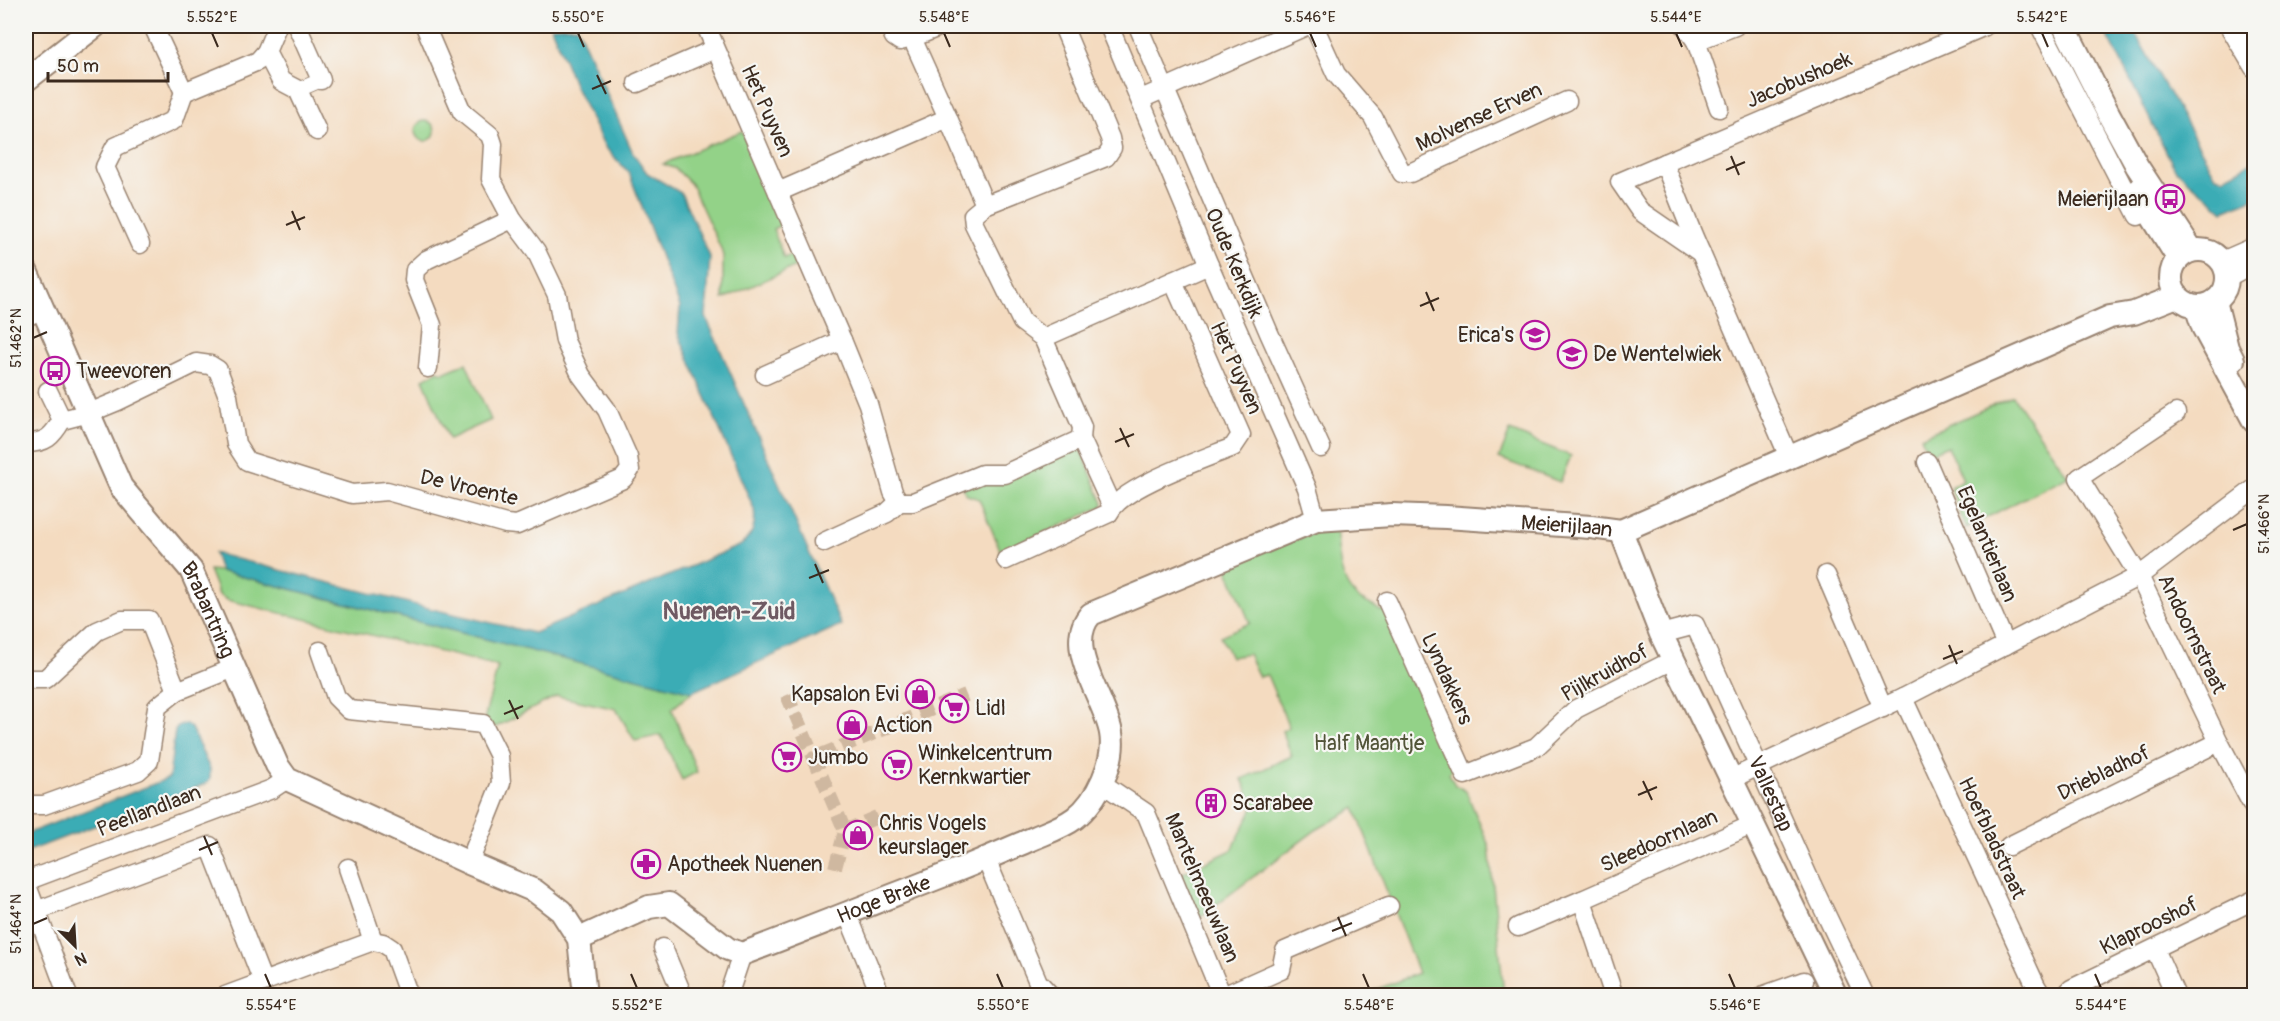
<svg xmlns="http://www.w3.org/2000/svg" width="2280" height="1021" viewBox="0 0 2280 1021" font-family="Pangolin,sans-serif">
	<style>
		.green { fill: #93d288; stroke: #677e53; stroke-width: 1.5 }
		.water { fill: #3aacb5; stroke: #3a6b6a; stroke-width: 1.5 }
		.lines { fill: none; stroke-linecap: round; stroke-linejoin: round }
		.pedestrian-tunnel { stroke: #cfb8a0; stroke-width: 14; stroke-dasharray: 14 7; stroke-linecap: butt }
		.pedestrian-casing { stroke: #98826f; stroke-width: 16 }
		.minor-casing { stroke: #98826f; stroke-width: 21 }
		.tertiary-casing { stroke: #98826f; stroke-width: 26 }
		.pedestrian { stroke: #fff; stroke-width: 14 }
		.minor { stroke: #fff; stroke-width: 18 }
		.tertiary { stroke: #fff; stroke-width: 22 }
		.ticks { fill: none; stroke: #3b2a1e; stroke-width: 2 }
		.labels { text-anchor: middle; dominant-baseline: central; stroke-width: 4.5; stroke-linejoin: round; paint-order: stroke }
		.street-label { font-size: 21px; fill: #3b2a1e; stroke: #f6f6f2 }
		.poi-label { font-size: 21px; fill: #3b2a1e; stroke: #f6f6f2; text-anchor: start }
		.park-label { font-size: 21px; fill: #515438; stroke: #f6f6f2 }
		.quarter-label { font-size: 24px; font-weight: bold; fill: #6f5a63; stroke: #f6f6f2 }
		.neatline { fill: none; stroke: #3b2a1e; stroke-width: 2 }
		.ticks-label { font-size: 15px; text-anchor: middle; fill: #3b2a1e }
	</style>
	<rect width="100%" height="100%" fill="#f6f6f2"/>
	<filter id="ink" filterUnits="userSpaceOnUse"><feTurbulence type="fractalNoise" baseFrequency=".0167" numOctaves="2"/><feDisplacementMap in="SourceGraphic" scale="12" xChannelSelector="R" yChannelSelector="G"/><feConvolveMatrix kernelMatrix="1 2 1 2 8 2 1 2 1" color-interpolation-filters="sRGB"/></filter>
	<filter id="wash" filterUnits="userSpaceOnUse"><feTurbulence type="fractalNoise" baseFrequency=".008" numOctaves="4" result="noise"/><feDisplacementMap in="SourceGraphic" scale="24" xChannelSelector="R" yChannelSelector="G"/><feGaussianBlur stdDeviation="1.35" result="paint"/><feColorMatrix in="noise" values="0 0 0 0 0 0 0 0 0 0 0 0 0 0 0 0 0 1.4 0 .05"/><feComposite in="paint" operator="in"/></filter>
	<g filter="url(#wash)">
		<rect width="100%" height="100%" fill="#f4dbc0"/>
		<g class="green">
			<circle cx="425" cy="131" r="10"/>
			<polygon points="742,131 783,224 773,229 784,258 795,254 801,264 723,299 723,256 721,249 691,184 676,169 663,164"/>
			<polygon points="466,363 491,420 449,439 423,379 438,371 443,373"/>
			<polygon points="2013,396 2068,476 1966,528 1950,487 1963,480 1948,446 1928,454 1921,437"/>
			<polygon points="1510,431 1571,456 1560,482 1499,458"/>
			<polygon points="1073,449 1081,450 1103,503 1102,507 1001,552 979,499 967,495 963,488"/>
			<path d="M1336,528c3,22 2,52 20,68 7,6 17,9 25,15l5,-3 68,159 -5,6 6,12 11,6 23,55 15,149h-141l55,-22 -63,-165 -39,22 -118,88 -17,-44 51,-24 22,-44 -12,-27 50,-23 -10,-25 7,-4 -22,-52 -8,2 -11,-23 -17,3 -11,-21 30,-13 -24,-58 90,-33z"/>
			<polygon points="209,570 220,571 692,692 672,709 697,772 682,780 661,735 635,741 616,709 557,696 496,727 483,724 498,666 227,600 219,595"/>
		</g>
		<g class="water">
			<polygon points="2103,26 2131,26 2216,176 2223,178 2254,161 2254,198 2224,211 2175,169"/>
			<path d="M551,27l26,-1 56,127 14,20 34,20 29,64 -4,60 135,308 -149,67 -472,-121 -6,-18 218,56 102,24 207,-88c13,-11 15,-21 13,-36l-76,-176 2,-26 -51,-134 -24,-26 -30,-60z"/>
			<polygon points="186,724 191,728 210,769 210,780 205,784 26,852 26,834 169,778 175,730 179,726"/>
		</g>
	</g>
	<g filter="url(#ink)">
		<g class="lines">
			<g class="pedestrian-tunnel">
				<polyline points="787,695 814,758"/>
				<polyline points="845,831 879,816"/>
				<polyline points="835,868 845,831 814,758 966,695"/>
			</g>
			<g class="pedestrian-casing">
				<polyline id="pedestrian" points="298,90 321,80"/>
			</g>
			<g class="minor-casing">
				<g id="minor">
					<polyline points="153,26 184,92 258,61 266,52 277,26"/>
					<polyline points="297,26 321,80"/>
					<polyline points="706,26 842,340 868,404 893,492 899,502"/>
					<polyline points="1063,26 1110,138 1112,148 1106,157 985,205 973,215 974,224 1022,322 1043,338 1082,427 1081,439 1112,507"/>
					<polyline points="1109,26 1209,265 1307,488 1316,520"/>
					<polyline points="1138,26 1269,333 1321,448"/>
					<polyline points="1314,26 1336,74 1373,117 1402,173 1410,173 1567,101"/>
					<polyline points="1685,26 1696,41"/>
					<polyline points="2040,26 2138,216 2148,211"/>
					<polyline points="2229,26 2254,68"/>
					<polyline points="912,38 941,26"/>
					<polyline points="2238,41 2254,31"/>
					<polyline points="266,52 281,81 298,90 317,131"/>
					<polyline points="637,83 715,49"/>
					<polyline points="1141,99 1306,26"/>
					<polyline points="1719,108 1696,41 1735,26"/>
					<polyline points="948,118 985,205"/>
					<polyline points="1664,163 1693,235 1789,457"/>
					<polyline points="778,192 948,118 912,38 900,41 894,37 889,26"/>
					<polyline points="140,244 105,167 115,147 174,120 184,92"/>
					<polyline points="1701,253 1640,211 1620,182 1985,26"/>
					<polyline points="2222,261 2254,247"/>
					<polyline points="2228,277 2254,263"/>
					<polyline points="26,317 42,309"/>
					<polyline points="1043,338 1209,265"/>
					<polyline points="428,368 432,325 414,280 415,270 426,260 512,219"/>
					<polyline points="765,375 842,340"/>
					<polyline points="48,391 62,420"/>
					<polyline points="2176,413 2079,478 2139,576 2219,742 2254,808"/>
					<path d="M26,443c20,0 26,-6 36,-23l27,-7 29,-12 78,-38 14,2 8,5 10,26 8,48 11,17 105,33 35,-3 119,33 11,1 106,-46 7,-9 -2,-13 -21,-47 -26,-35 -16,-34 -8,-46 -21,-44 -24,-32 -21,-40 2,-35 -3,-9 -28,-23 -37,-86"/>
					<polyline points="1927,462 2006,645"/>
					<polyline points="824,542 887,513 899,502 913,502 982,474 1005,474 1081,439"/>
					<path d="M1006,560l103,-47c12,-26 95,-54 124,-66l8,-12 -68,-154"/>
					<polyline points="1826,575 1883,708"/>
					<polyline points="1387,601 1465,775 1536,747 1576,709 1673,660"/>
					<path id="s1" d="M1661,634l34,-9 117,260 53,111"/>
					<polyline points="320,651 336,697 349,710 483,724 499,756 501,783 469,863"/>
					<polyline points="26,679 45,679 97,631 122,620 149,620 177,691"/>
					<polyline points="1903,698 2036,986 2042,996"/>
					<polyline points="1731,779 1903,698 2139,576 2254,489"/>
					<polyline points="1103,784 1146,813 1222,996"/>
					<polyline points="26,805 44,805 138,771 149,761 157,707 177,691 234,668"/>
					<polyline points="2009,846 2219,742"/>
					<polyline points="986,859 1038,982 1051,996"/>
					<polyline points="348,868 373,941"/>
					<polyline points="26,881 272,789 287,779"/>
					<polyline points="26,883 68,996"/>
					<polyline points="36,911 210,846 263,982"/>
					<polyline points="847,913 881,996"/>
					<polyline points="1518,927 1582,900"/>
					<polyline points="663,948 683,996"/>
					<polyline points="2155,949 2176,996"/>
					<polyline points="225,996 373,941 383,943 392,949 409,996"/>
					<polyline points="728,996 742,954"/>
					<polyline points="1223,996 1281,970 1285,951 1389,906"/>
					<polyline points="1614,996 1582,900 1754,824"/>
					<polyline points="1762,996 1804,981"/>
					<polyline points="2065,996 2071,989 2254,900"/>
				</g>
			</g>
			<g class="tertiary-casing">
				<g id="tertiary">
					<polyline points="2064,26 2108,113 2137,166 2192,250"/>
					<polyline points="26,80 95,26"/>
					<polyline points="2136,191 2178,258"/>
					<circle cx="2199" cy="278" r="28"/>
					<path id="s2" d="M26,271l95,216 70,83 86,195 10,14 182,84 66,28 26,20 18,28 6,57"/>
					<polyline points="2215,301 2227,348 2233,360"/>
					<polyline points="2196,306 2203,327 2254,421"/>
					<polyline points="1621,531 1661,634 1836,996"/>
					<path id="s3" d="M579,939l70,-32 20,-3 59,45 14,5c69,-26 139,-54 208,-81 29,-11 56,-23 84,-35 14,-6 29,-11 41,-20 22,-17 41,-57 36,-85 -6,-35 -49,-87 -20,-119l225,-94 76,-5 54,2 145,10 30,4 489,-214 24,-4 43,-17"/>
				</g>
			</g>
			<use href="#pedestrian" class="pedestrian"/>
			<use href="#minor" class="minor"/>
			<use href="#tertiary" class="tertiary"/>
		</g>
	</g>
	<path class="ticks" d="M212,33l6,14M578,33l6,14M944,33l6,14M1310,33l6,14M1676,33l6,14M2042,33l6,14M597,75l9,19M592,89l19,-8M1731,156l8,19M1726,170l19,-8M292,211l8,19M286,225l19,-8M1426,292l8,19M1420,306l19,-8M33,338l14,-6M1120,428l9,19M1115,442l19,-8M2233,530l14,-6M815,564l8,19M809,578l20,-8M1949,645l8,19M1943,659l20,-8M509,700l9,19M504,714l19,-8M1643,781l9,19M1638,795l19,-8M204,836l8,19M199,850l19,-8M1338,917l8,19M33,924l14,-6M1332,931l20,-8M265,974l6,14M631,974l6,14M997,974l6,14M1363,974l6,14M1729,974l6,14M2095,974l6,14"/>
	<defs>
		<g id="bus-ring" transform="scale(1.5)"><circle r="9.5" fill="#f6f6f2" stroke="#b5179e" stroke-width="1.5"/><path d="M-5-6H5V4H4V6H2V4H-2V6H-4V4H-5ZM-3.5-4V0h7V-4ZM-3.5 1.2v1.5H-2V1.2ZM2 1.2v1.5H3.5V1.2Z" fill="#b5179e"/></g>
		<g id="school-ring" transform="scale(1.5)"><circle r="9.5" fill="#f6f6f2" stroke="#b5179e" stroke-width="1.5"/><path d="M0-5L7-2L0 1L-7-2ZM-4 1L0 2.5L4 1V4Q0 6-4 4Z" fill="#b5179e"/></g>
		<g id="shop-ring" transform="scale(1.5)"><circle r="9.5" fill="#f6f6f2" stroke="#b5179e" stroke-width="1.5"/><path d="M-5-2.5h2.3a2.7 3.5 0 0 1 5.4 0H5L5.5 6h-11ZM-1.5-2.5h3a1.5 2.3 0 0 0-3 0Z" fill="#b5179e"/></g>
		<g id="supermarket-ring" transform="scale(1.5)"><circle r="9.5" fill="#f6f6f2" stroke="#b5179e" stroke-width="1.5"/><path d="M-6-5.5h2.5l.6 2H6L4.5 2H-2.5L-4.4-4H-6ZM-1.5 3.2a1.3 1.3 0 1 0 .1 0ZM3 3.2a1.3 1.3 0 1 0 .1 0Z" fill="#b5179e"/></g>
		<g id="building-ring" transform="scale(1.5)"><circle r="9.5" fill="#f6f6f2" stroke="#b5179e" stroke-width="1.5"/><path d="M-4-6H4V6H1V3H-1V6H-4ZM-2.5-4.3h1.7v1.8h-1.7ZM.8-4.3h1.7v1.8H.8ZM-2.5-1h1.7V.8h-1.7ZM.8-1h1.7V.8H.8Z" fill="#b5179e"/></g>
		<g id="pharmacy-ring" transform="scale(1.5)"><circle r="9.5" fill="#f6f6f2" stroke="#b5179e" stroke-width="1.5"/><path d="M-2-6h4v4h4v4h-4v4h-4v-4h-4v-4h4Z" fill="#b5179e"/></g>
	</defs>
	<g fill-rule="evenodd">
		<use href="#bus-ring" x="2170" y="199"/>
		<use href="#school-ring" x="1535" y="335"/>
		<use href="#school-ring" x="1572" y="354"/>
		<use href="#bus-ring" x="55" y="371"/>
		<use href="#shop-ring" x="920" y="694"/>
		<use href="#supermarket-ring" x="954" y="708"/>
		<use href="#shop-ring" x="852" y="725"/>
		<use href="#supermarket-ring" x="787" y="757"/>
		<use href="#supermarket-ring" x="897" y="765"/>
		<use href="#building-ring" x="1211" y="803"/>
		<use href="#shop-ring" x="858" y="835"/>
		<use href="#pharmacy-ring" x="646" y="864"/>
	</g>
	<g class="labels">
		<g class="street-label">
			<text transform="translate(1799 80) rotate(-23)">Jacobushoek</text>
			<text transform="translate(767 111) rotate(66)">Het Puyven</text>
			<text transform="translate(1479 117) rotate(-25)">Molvense Erven</text>
			<text transform="translate(1234 263) rotate(67)">Oude Kerkdijk</text>
			<text transform="translate(1236 368) rotate(66)">Het Puyven</text>
			<text transform="translate(469 488) rotate(13)">De Vroente</text>
			<text stroke="none"><textPath href="#s3" startOffset="1264">Meierijlaan</textPath></text>
			<text transform="translate(1987 544) rotate(67)">Egelantierlaan</text>
			<text stroke="none"><textPath href="#s2" startOffset="388">Brabantring</textPath></text>
			<text transform="translate(2192 634) rotate(64)">Andoornstraat</text>
			<text transform="translate(1605 673) rotate(-29)">Pijlkruidhof</text>
			<text transform="translate(1447 679) rotate(66)">Lyndakkers</text>
			<text transform="translate(2104 773) rotate(-26)">Driebladhof</text>
			<text stroke="none"><textPath href="#s1" startOffset="220">Vallestap</textPath></text>
			<text transform="translate(149 811) rotate(-21)">Peellandlaan</text>
			<text transform="translate(1992 838) rotate(65)">Hoefbladstraat</text>
			<text transform="translate(1659 841) rotate(-24)">Sleedoornlaan</text>
			<text transform="translate(1202 888) rotate(67)">Mantelmeeuwlaan</text>
			<text stroke="none"><textPath href="#s3" startOffset="338">Hoge Brake</textPath></text>
			<text transform="translate(2149 926) rotate(-26)">Klaprooshof</text>
		</g>
		<g class="poi-label">
			<text x="2149" y="199" text-anchor="end">Meierijlaan</text>
			<text x="1514" y="335" text-anchor="end">Erica's</text>
			<text x="1593" y="354">De Wentelwiek</text>
			<text x="76" y="371">Tweevoren</text>
			<text x="899" y="694" text-anchor="end">Kapsalon Evi</text>
			<text x="975" y="708">Lidl</text>
			<text x="873" y="725">Action</text>
			<text x="918" y="753">Winkelcentrum<tspan x="918" dy="24">Kernkwartier</tspan></text>
			<text x="808" y="757">Jumbo</text>
			<text x="1232" y="803">Scarabee</text>
			<text x="879" y="823">Chris Vogels<tspan x="879" dy="24">keurslager</tspan></text>
			<text x="667" y="864">Apotheek Nuenen</text>
		</g>
		<g class="park-label">
			<text x="1369" y="743">Half Maantje</text>
		</g>
		<g class="quarter-label">
			<text x="729" y="611">Nuenen-Zuid</text>
		</g>
	</g>
	<rect width="2280" height="1021" fill="none" stroke="#f6f6f2" stroke-width="66"/>
	<g transform="translate(75 946) rotate(156)" stroke="#f6f6f2" stroke-width="4.5" paint-order="stroke">
	<path d="M0-4.5L10 22L0 15L-10 22Z" fill="#3b2a1e"/>
	<text y="-9" font-size="16" font-weight="bold" text-anchor="middle" fill="#3b2a1e">N</text>
	</g>
	<path d="M48 72v9h120v-9" fill="none" stroke="#3b2a1e" stroke-width="3"/>
	<text x="57" y="72" font-size="18" fill="#3b2a1e" stroke="#f6f6f2" stroke-width="4.5" paint-order="stroke">50 m</text>
	<rect x="33" y="33" width="2214" height="955" class="neatline"/>
	<g class="ticks-label">
		<text x="212" y="22">5.552°E</text>
		<text x="578" y="22">5.550°E</text>
		<text x="944" y="22">5.548°E</text>
		<text x="1310" y="22">5.546°E</text>
		<text x="1676" y="22">5.544°E</text>
		<text x="2042" y="22">5.542°E</text>
		<text transform="translate(16 338) rotate(-90)" y="5">51.462°N</text>
		<text transform="translate(2264 524) rotate(-90)" y="5">51.466°N</text>
		<text transform="translate(16 924) rotate(-90)" y="5">51.464°N</text>
		<text x="271" y="1010">5.554°E</text>
		<text x="637" y="1010">5.552°E</text>
		<text x="1003" y="1010">5.550°E</text>
		<text x="1369" y="1010">5.548°E</text>
		<text x="1735" y="1010">5.546°E</text>
		<text x="2101" y="1010">5.544°E</text>
	</g>
</svg>
